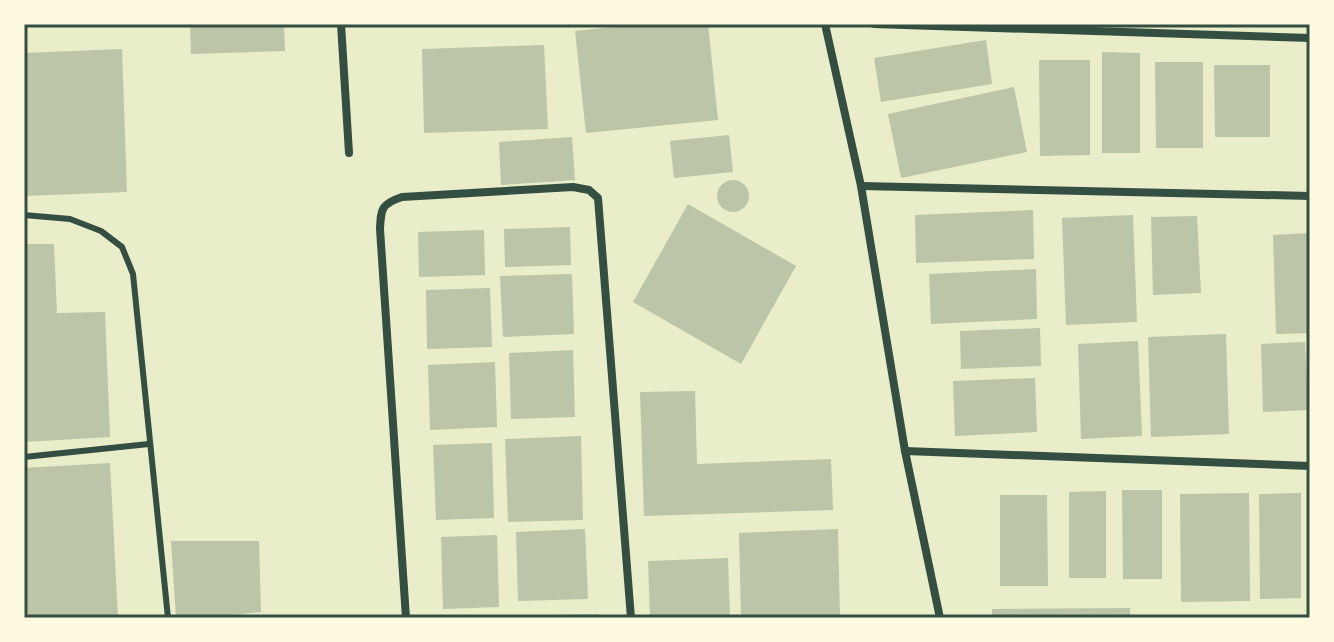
<svg xmlns="http://www.w3.org/2000/svg" width="1334" height="642" viewBox="0 0 1334 642" font-family="'PT Sans Narrow',sans-serif">
	<style>
		.building { fill: #bcc5a7 }
		.lines { fill: none; stroke-linecap: round; stroke-linejoin: round }
		.service { stroke: #344e41; stroke-width: 6 }
		.minor { stroke: #344e41; stroke-width: 8 }
		.neatline { fill: none; stroke: #344e41; stroke-width: 3 }
	</style>
	<rect width="100%" height="100%" fill="#e9edc9"/>
	<g class="building">
		<polygon points="190,24 284,24 285,51 191,54"/>
		<polygon points="641,24 708,24 718,120 586,133 575,31"/>
		<polygon points="986,40 992,84 881,102 874,58"/>
		<polygon points="544,45 548,129 424,133 422,49"/>
		<polygon points="122,49 127,192 24,196 24,53"/>
		<polygon points="1102,52 1140,53 1140,153 1102,153"/>
		<polygon points="1039,60 1090,60 1090,155 1040,156"/>
		<polygon points="1155,62 1203,62 1203,148 1156,148"/>
		<polygon points="1214,65 1270,65 1270,137 1215,137"/>
		<polygon points="1014,87 1027,152 901,178 888,114"/>
		<polygon points="729,135 733,172 674,178 670,141"/>
		<polygon points="572,137 575,180 501,185 499,142"/>
		<circle cx="733" cy="196" r="16"/>
		<polygon points="688,204 796,266 741,364 633,302"/>
		<polygon points="1033,210 1034,259 916,263 915,215"/>
		<polygon points="1133,215 1137,322 1066,325 1062,218"/>
		<polygon points="1197,216 1201,293 1153,295 1151,217"/>
		<polygon points="570,227 571,265 505,267 504,229"/>
		<polygon points="484,230 485,275 419,277 418,232"/>
		<polygon points="1310,233 1310,333 1276,334 1273,235"/>
		<polygon points="24,244 54,244 57,313 105,312 110,437 24,442"/>
		<polygon points="1036,269 1037,319 931,324 929,274"/>
		<polygon points="572,274 574,334 503,337 500,276"/>
		<polygon points="490,288 492,347 427,349 426,290"/>
		<polygon points="1040,328 1041,366 961,369 960,331"/>
		<polygon points="1226,334 1229,434 1151,437 1148,337"/>
		<polygon points="1138,341 1142,436 1081,439 1078,344"/>
		<polygon points="1305,342 1308,410 1263,412 1261,344"/>
		<polygon points="573,350 575,417 511,419 509,353"/>
		<polygon points="495,362 497,427 430,430 428,365"/>
		<polygon points="1035,378 1037,432 955,436 953,381"/>
		<polygon points="695,391 697,464 831,459 833,510 644,516 640,392"/>
		<polygon points="581,436 583,520 508,522 505,439"/>
		<polygon points="492,443 494,518 436,520 433,445"/>
		<polygon points="110,463 118,618 24,618 24,468"/>
		<polygon points="1122,490 1162,490 1162,579 1123,579"/>
		<polygon points="1106,491 1106,578 1069,578 1069,492"/>
		<polygon points="1249,493 1250,601 1181,602 1180,494"/>
		<polygon points="1301,493 1301,598 1260,599 1259,494"/>
		<polygon points="1000,495 1047,495 1048,586 1000,586"/>
		<polygon points="585,529 588,599 518,601 516,532"/>
		<polygon points="838,529 840,618 741,618 739,533"/>
		<polygon points="497,535 499,607 443,609 441,537"/>
		<polygon points="171,541 259,541 261,612 204,618 176,618"/>
		<polygon points="728,558 730,618 650,618 648,561"/>
		<polygon points="1130,608 1130,618 992,618 992,609"/>
		<polygon points="598,614 598,618 558,618 558,615"/>
	</g>
	<g class="lines">
		<g class="service">
			<polyline points="24,215 70,219 101,231 122,247 133,274 168,618"/>
			<polyline points="24,457 149,444"/>
		</g>
		<g class="minor">
			<polyline points="341,24 349,153"/>
			<polyline points="825,24 861,186 905,451 940,618"/>
			<polyline points="874,24 1310,38"/>
			<polyline points="861,186 1310,196"/>
			<polyline points="905,451 1310,466"/>
			<path d="M406,618l-26,-389c1,-20 1,-25 22,-32l171,-10 16,3 9,8 33,420"/>
		</g>
	</g>
	<rect width="1334" height="642" fill="none" stroke="#fefae0" stroke-width="52"/>
	<rect x="26" y="26" width="1282" height="590" class="neatline"/>
</svg>
